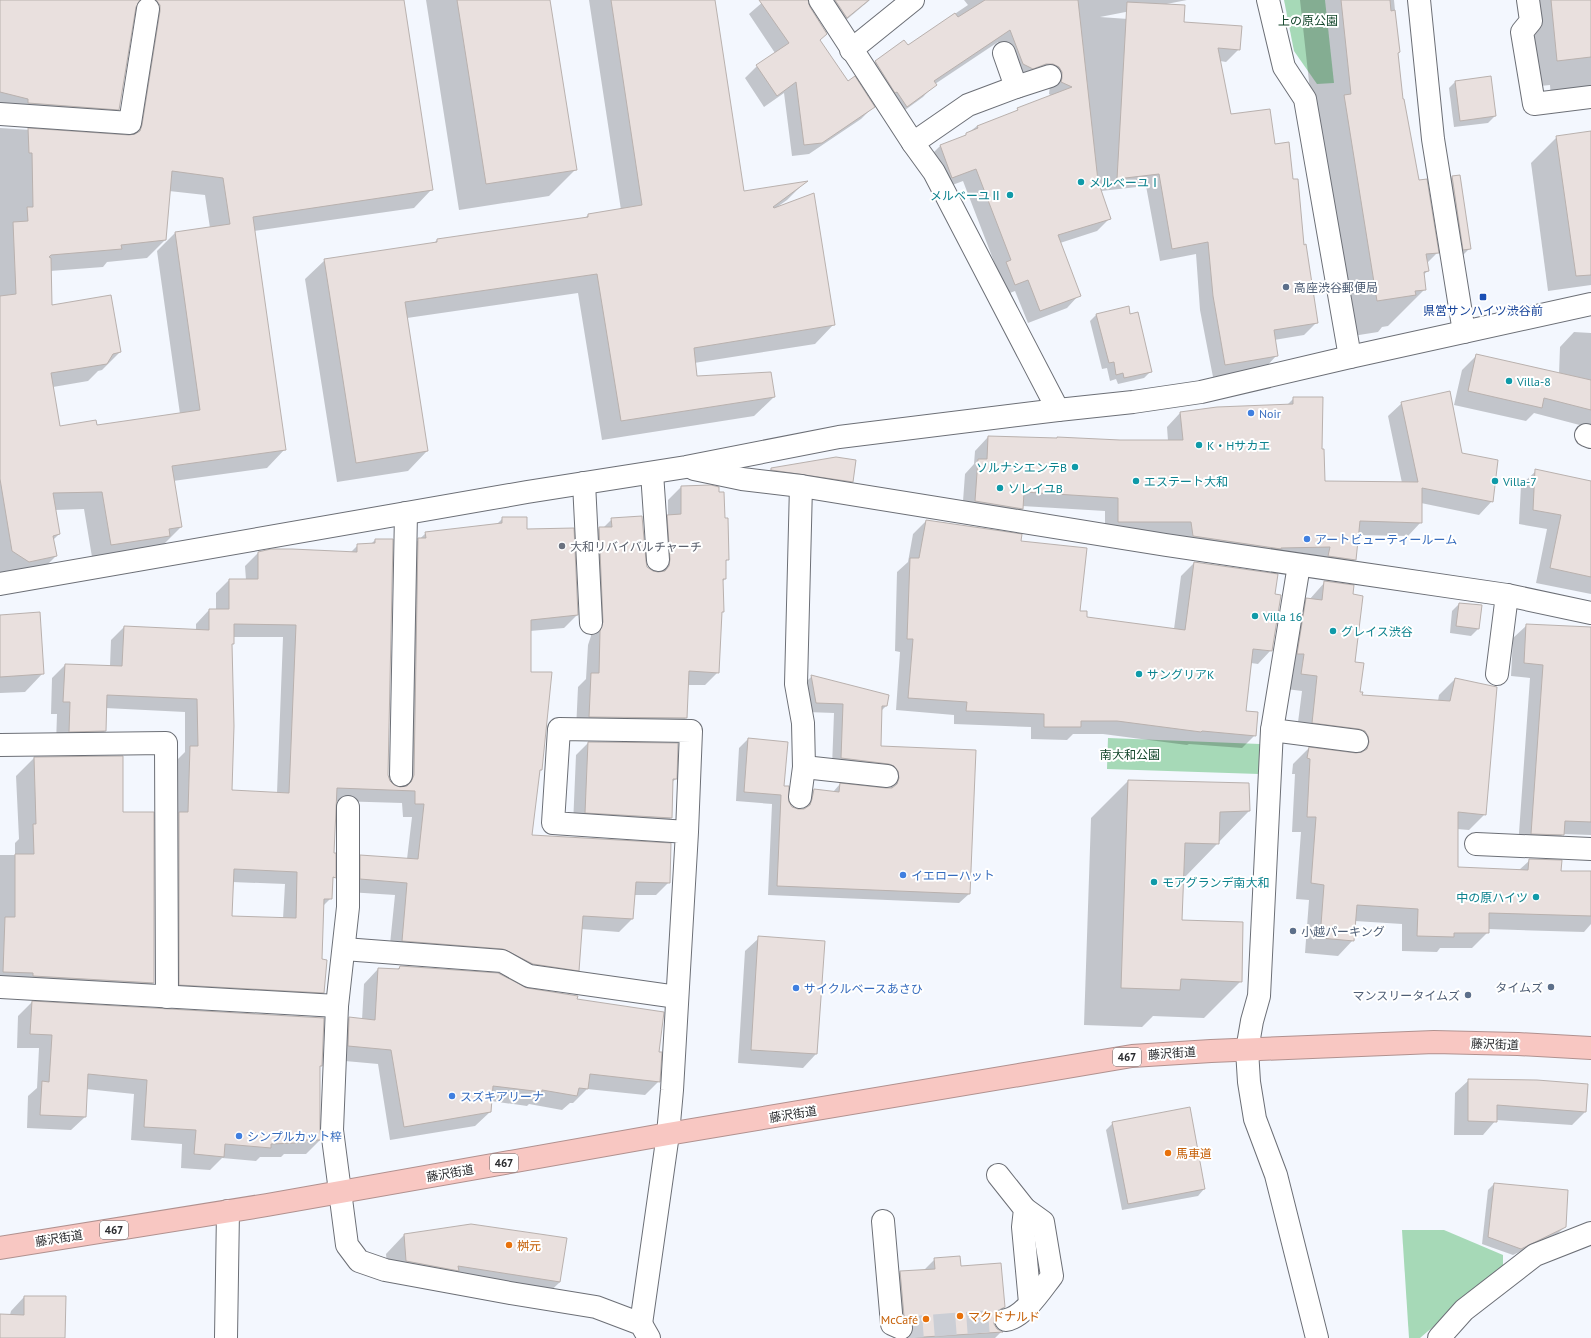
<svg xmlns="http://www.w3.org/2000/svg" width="1591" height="1338" viewBox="0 0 1591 1338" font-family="'PT Sans','Noto Sans JP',sans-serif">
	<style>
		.green { fill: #a6d9b7 }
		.shadow { fill: #0003; fill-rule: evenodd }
		.building { fill: #e9e0de; stroke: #b9b1ae; fill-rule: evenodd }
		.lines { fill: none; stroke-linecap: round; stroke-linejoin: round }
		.minor-tunnel { stroke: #cbced5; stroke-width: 22; stroke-dasharray: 22 11; stroke-linecap: butt }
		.minor-casing { stroke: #6c6f76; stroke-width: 24 }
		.highway-casing { stroke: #b0918f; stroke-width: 24 }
		.minor { stroke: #fff; stroke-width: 22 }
		.highway { stroke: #f8c7c2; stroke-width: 22 }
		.culture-dot { fill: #0f9aa8; stroke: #fff; stroke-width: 1.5 }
		.service-dot { fill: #5c6f8a; stroke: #fff; stroke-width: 1.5 }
		.transit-dot { fill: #1a4fb4; stroke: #fff; stroke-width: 1.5 }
		.shop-dot { fill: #3f7fe0; stroke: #fff; stroke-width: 1.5 }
		.worship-dot { fill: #6b7280; stroke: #fff; stroke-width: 1.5 }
		.food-dot { fill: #e8710a; stroke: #fff; stroke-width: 1.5 }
		.labels { text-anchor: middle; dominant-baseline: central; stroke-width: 4; stroke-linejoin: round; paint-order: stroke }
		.shield { fill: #fff; stroke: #6b6b6d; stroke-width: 1 }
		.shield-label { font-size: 11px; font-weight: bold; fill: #2b2c2f }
		.park-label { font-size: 12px; fill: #12452a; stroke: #fff }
		.culture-label { font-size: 12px; fill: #0d838f; stroke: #fff; text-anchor: start }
		.service-label { font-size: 12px; fill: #4e5e75; stroke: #fff; text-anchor: start }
		.transit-label { font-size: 12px; fill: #164399; stroke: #fff }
		.shop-label { font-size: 12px; fill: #366cbe; stroke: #fff; text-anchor: start }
		.worship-label { font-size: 12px; fill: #5b616d; stroke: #fff; text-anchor: start }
		.street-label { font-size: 12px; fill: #2b2c2f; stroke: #fff }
		.food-label { font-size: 12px; fill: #c56008; stroke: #fff; text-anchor: start }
	</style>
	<rect width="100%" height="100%" fill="#f3f7fe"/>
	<g class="green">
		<polygon points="1284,0 1325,0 1334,83 1317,84 1294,51"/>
		<polygon points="1108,738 1260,744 1259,774 1107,769"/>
		<polygon points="1402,1230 1444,1230 1503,1255 1503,1267 1420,1338 1409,1338"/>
	</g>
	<g class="shadow">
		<path d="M0,0h403l29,189 -18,19 -160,23 31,218 -18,19 -94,13 8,46 -18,18 -70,18 -9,-54 -29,1 4,24 -6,6 3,16 -18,18 -28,5 -10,-7v-444l126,8 17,-106 -6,-13 -4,-2 -15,94 -18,18 -100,-6zM169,191l36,4 5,33 -35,5 -18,18 23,163 -84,12 -36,1 -7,-40 35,-6 10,-10 4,-1 18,-18 -69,-46 -1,-35 53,-4 4,-5 40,-4 18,-18z"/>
		<polygon points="426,0 549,0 575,170 549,196 459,210"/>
		<polygon points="589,0 714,0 743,192 805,182 787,200 777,207 834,324 815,344 694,363 696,377 774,397 754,416 602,440 578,293 407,318 427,451 408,471 337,482 305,279 325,260 434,243 437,240 585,218 588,215 621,210"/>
		<polygon points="765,0 791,0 847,83 873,107 861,119 809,154 792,156 784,93 764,107 745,78 757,66 775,53 749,14"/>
		<polygon points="820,0 870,0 833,31"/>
		<polygon points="964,0 1187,0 1100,17 1241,27 1239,49 1226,62 1220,61 1231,115 1274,145 1292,180 1317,322 1304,335 1274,340 1277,355 1265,368 1213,377 1200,310 1196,254 1160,261 1146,186 1101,191 1109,219 1097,231 1060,243 1079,295 1067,308 1028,323 1015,291 1002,296 998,272 963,181 939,190 927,159 940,146 963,137 977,126 1013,113 1018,109 1052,96 1049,94 1050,85 1011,76 998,42 935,84 923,97 894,118 863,75 875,62 903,41 907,46 968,5"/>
		<polygon points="1300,0 1394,0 1399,52 1397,55 1402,100 1418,181 1438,252 1426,264 1428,271 1423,275 1425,289 1388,326 1382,327 1378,332 1340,338 1314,127"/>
		<polygon points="1522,0 1591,0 1591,94 1551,98 1550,85 1530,87"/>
		<polygon points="1456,81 1495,116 1488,123 1454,127 1449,88"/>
		<polygon points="1591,132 1591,285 1548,291 1531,163 1557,137"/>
		<polygon points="1459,176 1470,248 1463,255 1457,256 1445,183 1452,177"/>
		<polygon points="1128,307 1151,371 1144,378 1118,384 1116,379 1110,381 1107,368 1102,369 1090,321 1096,315"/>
		<polygon points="1574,332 1591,333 1591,428 1534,413 1526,421 1454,405 1462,370 1476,356 1559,374 1560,347"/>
		<polygon points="1294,398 1321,450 1324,482 1402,483 1388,416 1402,403 1461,454 1492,501 1479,515 1421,503 1421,522 1408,536 1358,535 1355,560 1342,573 1179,549 1178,535 1105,535 1105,511 1022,506 1022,509 1009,522 962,515 965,474 974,464 975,451 988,437 1056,439 1057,438 1120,441 1168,441 1167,427 1180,413 1287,405"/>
		<polygon points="771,469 852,481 838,495 757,483"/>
		<polygon points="1536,471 1591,482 1591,594 1536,583 1547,529 1519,524 1521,485"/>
		<polygon points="681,487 728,559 725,562 725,579 722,582 723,611 721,614 718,672 705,685 687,685 686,718 673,731 576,730 578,687 586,679 588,645 591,636 586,541 599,528 603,528 612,519 647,567 652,572 658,573 655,529 668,515 668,500"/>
		<path d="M503,518l23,12 51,85 -13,13 -34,3v42l9,98 -8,65 138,46 -13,13h-22l-2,24 -13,13 -38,-3 -3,41 -13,13 -75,-22 -101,-7 6,-59 -47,-3v-23l13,-13 46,3 5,-42h-9l-1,-14 -66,-2 -3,53 1,23 -2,3 -1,18 -8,8 -2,54 3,32 -14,13 -143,-8 10,-237 8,-8v-40l-80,-4v23l-13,13h-36l1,-30h-6l1,-36 13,-13 45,1 1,-26 13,-13 72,3v-6l13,-14h7v-17l13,-13h17l-1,-14 13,-13h92l8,-8 13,-1 4,-4h17l-4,235 1,6 5,5 7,3 4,-236 21,-20 70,-8zM233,637h50l-6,156 -46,-2v-146l2,-2zM232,882l53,2 -2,35 -52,-2z"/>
		<polygon points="926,521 1020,542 1079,612 1086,618 1174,629 1181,576 1194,563 1274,595 1271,650 1258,664 1251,663 1245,712 1255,735 1242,748 1189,744 1187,745 1103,734 1073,734 1067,740 1031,739 1031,727 954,724 954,715 896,710 900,652 895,651 897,572 908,562 913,534"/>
		<polygon points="1325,582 1354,663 1359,693 1361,696 1438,701 1439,695 1455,679 1485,814 1469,830 1457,829 1457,868 1519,870 1530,860 1560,872 1591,872 1591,924 1584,932 1488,929 1488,932 1472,948 1440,948 1437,952 1402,951 1402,924 1355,921 1353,940 1338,956 1305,953 1309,900 1296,899 1301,832 1292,832 1295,774 1292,774 1293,764 1309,748 1353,754 1349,747 1296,738 1302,691 1286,689 1291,615 1307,599 1309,600"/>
		<polygon points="1459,604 1481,606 1478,629 1471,636 1450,633 1452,611"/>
		<polygon points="0,616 43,673 25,692 0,693"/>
		<polygon points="1527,625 1591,632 1591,835 1563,834 1550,848 1518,847 1530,678 1511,676 1513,638"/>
		<polygon points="812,676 886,706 881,711 880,747 975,751 969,894 959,903 768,895 772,804 736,801 739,748 748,739 783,787 787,802 791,807 798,810 802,810 805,799 814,790 833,792 840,784 890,789 891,787 890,781 832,767 834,713 807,712 803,685"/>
		<polygon points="588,743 676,779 672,782 671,818 658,830 573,825 576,755"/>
		<polygon points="34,758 122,813 153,983 135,1001 0,991 0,855 15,855 15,843 19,839 16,776"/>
		<polygon points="1128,781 1249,811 1183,879 1181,921 1241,981 1204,1018 1153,1016 1142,1027 1084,1025 1091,818"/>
		<polygon points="759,938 816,1054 803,1068 738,1063 745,951"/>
		<polygon points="400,967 576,1000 658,1053 659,1081 645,1095 587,1089 573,1103 570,1103 562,1110 529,1104 527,1106 491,1101 490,1112 475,1126 390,1140 378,1064 334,1060 335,1032 349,1018 362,1020 364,984 378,969 396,970"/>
		<polygon points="32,1002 323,1019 321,1065 319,1068 320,1140 306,1154 284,1154 281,1157 260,1157 256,1161 222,1158 210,1170 181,1168 182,1144 131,1140 134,1094 86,1089 85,1117 71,1130 27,1128 28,1096 37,1088 39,1048 17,1048 18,1016"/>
		<polygon points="1469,1080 1585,1112 1572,1125 1496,1120 1483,1135 1454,1135 1455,1093"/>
		<polygon points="1113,1123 1204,1189 1198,1196 1122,1210 1106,1130"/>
		<polygon points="1494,1184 1565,1227 1558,1233 1513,1255 1482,1244 1488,1190"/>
		<polygon points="404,1235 566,1239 560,1282 541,1300 388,1279 386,1254"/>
		<polygon points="935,1259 1004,1307 993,1318 993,1325 997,1330 1001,1332 995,1338 899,1338 887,1286 900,1272 923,1271"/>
		<polygon points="24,1297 64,1338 0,1338 0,1315 10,1315 11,1311"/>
	</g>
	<g class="building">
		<polygon points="0,0 140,0 136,7 119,110 28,103 28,99 0,92"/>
		<path d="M156,0h248l29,190 -180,27 33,233 -114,16 10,61 -13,2 1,7 -59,9 -9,-53 -49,1 7,41 -7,2 4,20 -28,6 -17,-11 -12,-72v-183l16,-2 -3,-72 15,-1 -1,-14h6l-1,-54h-3l-1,-25 101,7 6,-1 5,-3 2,-6 18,-114v-6zM172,171l51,7 7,46 -55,8 25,178 -103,15 -1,-5 -36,6 -9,-53 56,-9 6,-10 8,-2 -10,-57 -59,10 -1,-47 -2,-1 2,-2 71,-6 -1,-4 45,-5z"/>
		<polygon points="457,0 550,0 577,170 486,184"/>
		<polygon points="611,0 715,0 744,191 808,181 773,207 774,208 814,193 835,325 694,348 697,376 771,372 775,397 621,421 597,274 405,302 428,451 356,463 324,259 437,242 437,239 588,217 588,214 642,205"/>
		<polygon points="759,0 808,0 810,7 827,34 820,40 848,81 855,76 875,107 822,143 804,145 796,82 777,96 756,65 789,43"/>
		<polygon points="835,0 869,0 847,18"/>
		<polygon points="985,0 1078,0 1098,181 1111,219 1058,235 1081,296 1040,311 1028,280 1015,285 1006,262 1011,260 976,169 952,178 940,145 966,135 966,133 978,128 977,126 1018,110 1017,108 1072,87 1061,82 1062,78 1062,72 1059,67 1053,64 1046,64 1033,69 1023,64 1010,30 934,81 937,85 907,107 897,92 895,93 875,61 904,40 908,45 955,13 958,17"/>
		<polygon points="1341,0 1390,0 1391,11 1395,10 1400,52 1398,53 1403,99 1404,99 1419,180 1427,179 1439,253 1426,254 1429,271 1424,272 1426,290 1415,291 1416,295 1377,301 1344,95 1351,94"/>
		<polygon points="1551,0 1591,0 1591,57 1557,61"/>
		<polygon points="1127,2 1185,5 1184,22 1242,26 1240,50 1218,48 1231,114 1270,109 1275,144 1289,142 1293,179 1298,179 1304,245 1306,244 1318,323 1274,330 1278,356 1225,365 1213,296 1208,242 1172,249 1159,174 1117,179"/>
		<polygon points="1491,76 1496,116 1460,121 1455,81"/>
		<polygon points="1591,131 1591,275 1576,276 1556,136"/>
		<polygon points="1460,175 1471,249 1463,250 1452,176"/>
		<polygon points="1129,306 1130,314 1138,312 1152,372 1124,378 1123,373 1116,375 1114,362 1109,363 1096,314"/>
		<polygon points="1476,354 1591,380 1591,410 1544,398 1542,408 1468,391"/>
		<polygon points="1450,391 1462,453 1498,460 1493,502 1422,488 1422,523 1360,521 1356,560 1328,556 1330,547 1281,548 1281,549 1193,536 1191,522 1118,522 1118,498 1024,492 1023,509 975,501 978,459 987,459 988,436 1057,438 1057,437 1120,440 1183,440 1180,412 1217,407 1293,404 1293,397 1323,397 1322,449 1324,449 1325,481 1418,482 1401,402"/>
		<polygon points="836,457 856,460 853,482 771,470 771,468"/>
		<polygon points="1535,469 1591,481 1591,577 1550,568 1561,515 1533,510"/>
		<polygon points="711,485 719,487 719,492 724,492 725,518 728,518 729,560 726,560 726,579 723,579 724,612 722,612 719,673 689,671 687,718 589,717 591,673 599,673 600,631 603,622 599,527 612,527 611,518 642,516 646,561 647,567 653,571 658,572 665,571 669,566 670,559 667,515 681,514 681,486"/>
		<path d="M502,517h25v12l47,-1 4,87 -47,5v52h21l-10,98h-2l-8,65 139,8 -1,40 -34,-1 -3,37 -50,-3 -4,55 -46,-7 -30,-15 -101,-8 5,-58 -47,-4v-24l58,4 6,-55h-9v-13l-78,-3 -3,65h2v25l-3,-1 -1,22h-8l-2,60 5,1 -3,33 -145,-8v-173h9l2,-66h8l-1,-47 -90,-4 -1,36 -37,1 1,-30h-7l2,-38 57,2 2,-40 85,4v-21h20v-30h29v-27l13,-3h21l65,3v-8l18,-1v-4h18l-5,236 2,6 4,4 6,2 7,-1 4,-4 3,-7 4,-237h8l-1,-6 77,-9zM234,624l62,1 -7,168 -57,-3 2,-64 -2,-82h2zM234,869l63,3 -1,46 -64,-2z"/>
		<polygon points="926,520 1022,534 1021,541 1087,548 1080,611 1087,611 1087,617 1185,630 1194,562 1278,574 1275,594 1281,595 1272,651 1253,649 1246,711 1258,712 1256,736 1202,731 1201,732 1117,721 1081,721 1081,727 1044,727 1044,714 966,711 967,702 908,698 913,639 907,639 910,558 919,558"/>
		<polygon points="1324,581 1354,585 1353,594 1363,596 1355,662 1364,663 1360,692 1363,692 1362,695 1450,701 1455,678 1497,687 1486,815 1458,812 1458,867 1528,870 1529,859 1562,860 1561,871 1591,871 1591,916 1489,913 1489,933 1454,933 1454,937 1417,936 1418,909 1357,905 1354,941 1320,938 1324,885 1311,883 1316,817 1307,817 1310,759 1307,758 1309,747 1356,753 1362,752 1367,749 1369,742 1368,736 1365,731 1359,729 1312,723 1317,676 1301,674 1304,654 1297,654 1306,598 1322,600"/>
		<polygon points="1459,603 1482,605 1479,629 1456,626"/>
		<polygon points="40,612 44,674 0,677 0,615"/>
		<polygon points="1526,624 1591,627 1591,822 1565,821 1564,835 1531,834 1543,665 1524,663"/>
		<polygon points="811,675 889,695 887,706 882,706 881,746 976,750 970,894 777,886 781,795 744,792 748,738 788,742 784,786 789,786 789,802 792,807 798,809 804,809 810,805 812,799 814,789 839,792 840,783 886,788 892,788 897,784 899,778 898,771 894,766 889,764 841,758 843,704 816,703"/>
		<polygon points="588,742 678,743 677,779 673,779 672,818 585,813"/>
		<polygon points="123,756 123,812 154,812 154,983 33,976 33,973 3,972 5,917 15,917 15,854 34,854 33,824 36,824 34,757"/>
		<polygon points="1128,780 1249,783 1250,811 1220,812 1219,844 1185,843 1182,920 1243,922 1242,982 1181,979 1180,990 1121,988"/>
		<polygon points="758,936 825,941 817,1054 751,1050"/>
		<polygon points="400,966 498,973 527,988 578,996 577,999 664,1012 659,1052 662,1052 660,1082 590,1074 588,1089 579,1088 577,1096 542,1090 542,1092 493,1086 491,1112 404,1127 391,1050 348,1046 349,1017 375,1020 378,968 399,969"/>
		<polygon points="32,1001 324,1018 322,1066 320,1066 320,1130 321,1140 296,1140 296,1143 271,1144 271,1148 225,1144 224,1157 194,1154 196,1130 144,1127 147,1080 88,1074 86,1117 40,1115 42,1081 49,1082 52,1035 30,1034"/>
		<polygon points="1468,1079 1537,1080 1588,1084 1586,1112 1497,1105 1497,1122 1468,1121"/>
		<polygon points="1190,1107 1205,1189 1128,1204 1112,1122"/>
		<polygon points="1494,1183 1568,1190 1566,1227 1521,1249 1488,1237"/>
		<polygon points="471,1224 567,1238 560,1282 458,1266 459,1271 406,1261 404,1234"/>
		<polygon points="960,1256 961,1266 1001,1263 1005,1307 997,1311 994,1318 994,1324 997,1329 1003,1332 908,1338 913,1333 913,1326 911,1320 904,1316 900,1271 935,1269 934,1258"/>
		<polygon points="24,1296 66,1296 65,1338 0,1338 0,1314 24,1315"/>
	</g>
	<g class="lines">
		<polyline class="minor-tunnel" points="901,1328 1006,1320"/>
		<g class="minor-casing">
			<g id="minor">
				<polyline points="820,0 913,143 934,172 1058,410"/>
				<polyline points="1268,0 1284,67 1305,99 1350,357"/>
				<polyline points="1419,0 1433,139 1464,332"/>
				<polyline points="1528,0 1531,21 1522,32 1534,104 1591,97"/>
				<polyline points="851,50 913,0"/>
				<polyline points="1004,53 1016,87"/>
				<polyline points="0,114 130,123 148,9"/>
				<polyline points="913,143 968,105 1016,87 1050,76"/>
				<polyline points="1586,435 1591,437"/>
				<polyline points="694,469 742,479 801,486 1166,545 1507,595 1591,613"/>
				<polyline points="652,473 658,560"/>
				<polyline points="584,483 591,623"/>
				<polyline points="1299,565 1272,730 1259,996 1252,1021 1247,1050 1249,1082 1255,1119 1276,1175 1317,1338"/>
				<polyline points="0,584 527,492 686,467 839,437 1058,410 1133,402 1201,392 1350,357 1591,304"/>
				<polyline points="1497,674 1507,595"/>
				<polyline points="1272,730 1357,741"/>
				<polyline points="0,745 166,743 167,997"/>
				<polyline points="804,767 887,776"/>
				<polyline points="401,775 406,513"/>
				<polyline points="800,797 804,767 803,723 796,684 801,486"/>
				<polyline points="348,807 348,907 337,1006 332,1130 347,1245 359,1261 385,1270 510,1293 596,1307 641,1324 649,1338"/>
				<polyline points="1476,844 1591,849"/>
				<polyline points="344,949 502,961 529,976 677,997"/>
				<polyline points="0,987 337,1006"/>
				<polyline points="998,1175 1025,1209 1023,1227 1030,1303"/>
				<polyline points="883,1221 892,1324 901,1328"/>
				<path d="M1006,1320c18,-3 35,-30 46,-44l-9,-54 -18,-13"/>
				<polyline points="641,1324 668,1134 672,1090 687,832 691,731 559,729 553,823 687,832"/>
				<polyline points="226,1338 228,1211"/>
				<polyline points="1439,1338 1464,1310 1535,1255 1591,1233"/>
			</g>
		</g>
		<g class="highway-casing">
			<polyline id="highway" points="0,1248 267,1205 668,1134 1132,1056 1211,1051 1434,1042 1518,1044 1591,1048"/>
		</g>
		<use href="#minor" class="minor"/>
		<use href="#highway" class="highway"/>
	</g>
	<g class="culture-dot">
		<circle cx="1081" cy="182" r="4"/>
		<circle cx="1010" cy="195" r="4"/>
		<circle cx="1509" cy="381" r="4"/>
		<circle cx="1199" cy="445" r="4"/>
		<circle cx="1075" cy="467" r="4"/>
		<circle cx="1136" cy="481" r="4"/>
		<circle cx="1495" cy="481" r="4"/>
		<circle cx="1000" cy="488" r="4"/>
		<circle cx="1255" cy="616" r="4"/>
		<circle cx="1333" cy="631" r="4"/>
		<circle cx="1139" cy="674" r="4"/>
		<circle cx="1154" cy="882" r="4"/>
		<circle cx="1536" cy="897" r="4"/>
	</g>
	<g class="service-dot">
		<circle cx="1286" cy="287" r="4"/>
		<circle cx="1293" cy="931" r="4"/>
		<circle cx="1551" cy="987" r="4"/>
		<circle cx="1468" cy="995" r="4"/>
	</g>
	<rect class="transit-dot" x="1479" y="293" width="8" height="8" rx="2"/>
	<g class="shop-dot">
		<circle cx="1251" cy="413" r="4"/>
		<circle cx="1307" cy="539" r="4"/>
		<circle cx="903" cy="875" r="4"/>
		<circle cx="796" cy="988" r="4"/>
		<circle cx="452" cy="1096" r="4"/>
		<circle cx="239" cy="1136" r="4"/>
	</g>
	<circle class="worship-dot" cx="562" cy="546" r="4"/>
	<g class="food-dot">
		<circle cx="1168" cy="1153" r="4"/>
		<circle cx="509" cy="1245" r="4"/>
		<circle cx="960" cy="1316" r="4"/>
		<circle cx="926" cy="1319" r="4"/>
	</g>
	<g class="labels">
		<g class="shield">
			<rect x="1113" y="1048" width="28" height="18" rx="3"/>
			<rect x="490" y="1154" width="28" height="18" rx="3"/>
			<rect x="100" y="1221" width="28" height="18" rx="3"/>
		</g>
		<g class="shield-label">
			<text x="1127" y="1057">467</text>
			<text x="504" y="1163">467</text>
			<text x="114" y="1230">467</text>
		</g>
		<g class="park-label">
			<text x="1308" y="20">上の原公園</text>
			<text x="1130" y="754">南大和公園</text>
		</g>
		<g class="culture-label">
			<text x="1089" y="182">メルベーユⅠ</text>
			<text x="1002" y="195" text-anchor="end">メルベーユⅡ</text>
			<text x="1517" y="381">Villa-8</text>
			<text x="1207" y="445">K・Hサカエ</text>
			<text x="1067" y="467" text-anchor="end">ソルナシエンテB</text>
			<text x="1144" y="481">エステート大和</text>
			<text x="1503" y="481">Villa-7</text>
			<text x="1008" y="488">ソレイユB</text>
			<text x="1263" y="616">Villa 16</text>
			<text x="1341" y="631">グレイス渋谷</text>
			<text x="1147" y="674">サングリアK</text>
			<text x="1162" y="882">モアグランデ南大和</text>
			<text x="1528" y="897" text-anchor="end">中の原ハイツ</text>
		</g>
		<g class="service-label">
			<text x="1294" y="287">高座渋谷郵便局</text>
			<text x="1301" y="931">小越パーキング</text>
			<text x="1543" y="987" text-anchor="end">タイムズ</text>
			<text x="1460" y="995" text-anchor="end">マンスリータイムズ</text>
		</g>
		<g class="transit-label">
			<text x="1483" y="310">県営サンハイツ渋谷前</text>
		</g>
		<g class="shop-label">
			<text x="1259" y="413">Noir</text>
			<text x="1315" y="539">アートビューティールーム</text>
			<text x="911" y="875">イエローハット</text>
			<text x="804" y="988">サイクルベースあさひ</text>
			<text x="460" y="1096">スズキアリーナ</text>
			<text x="247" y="1136">シンプルカット梓</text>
		</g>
		<g class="worship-label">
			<text x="570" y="546">大和リバイバルチャーチ</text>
		</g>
		<g class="street-label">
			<text transform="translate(1495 1044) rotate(2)">藤沢街道</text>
			<text transform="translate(1172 1053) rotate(-4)">藤沢街道</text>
			<text transform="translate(793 1114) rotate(-9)">藤沢街道</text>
			<text transform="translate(450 1173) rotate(-10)">藤沢街道</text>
			<text transform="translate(59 1238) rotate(-9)">藤沢街道</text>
		</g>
		<g class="food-label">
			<text x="1176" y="1153">馬車道</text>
			<text x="517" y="1245">桝元</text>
			<text x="968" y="1316">マクドナルド</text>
			<text x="918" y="1319" text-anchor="end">McCafé</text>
		</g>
	</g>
</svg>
